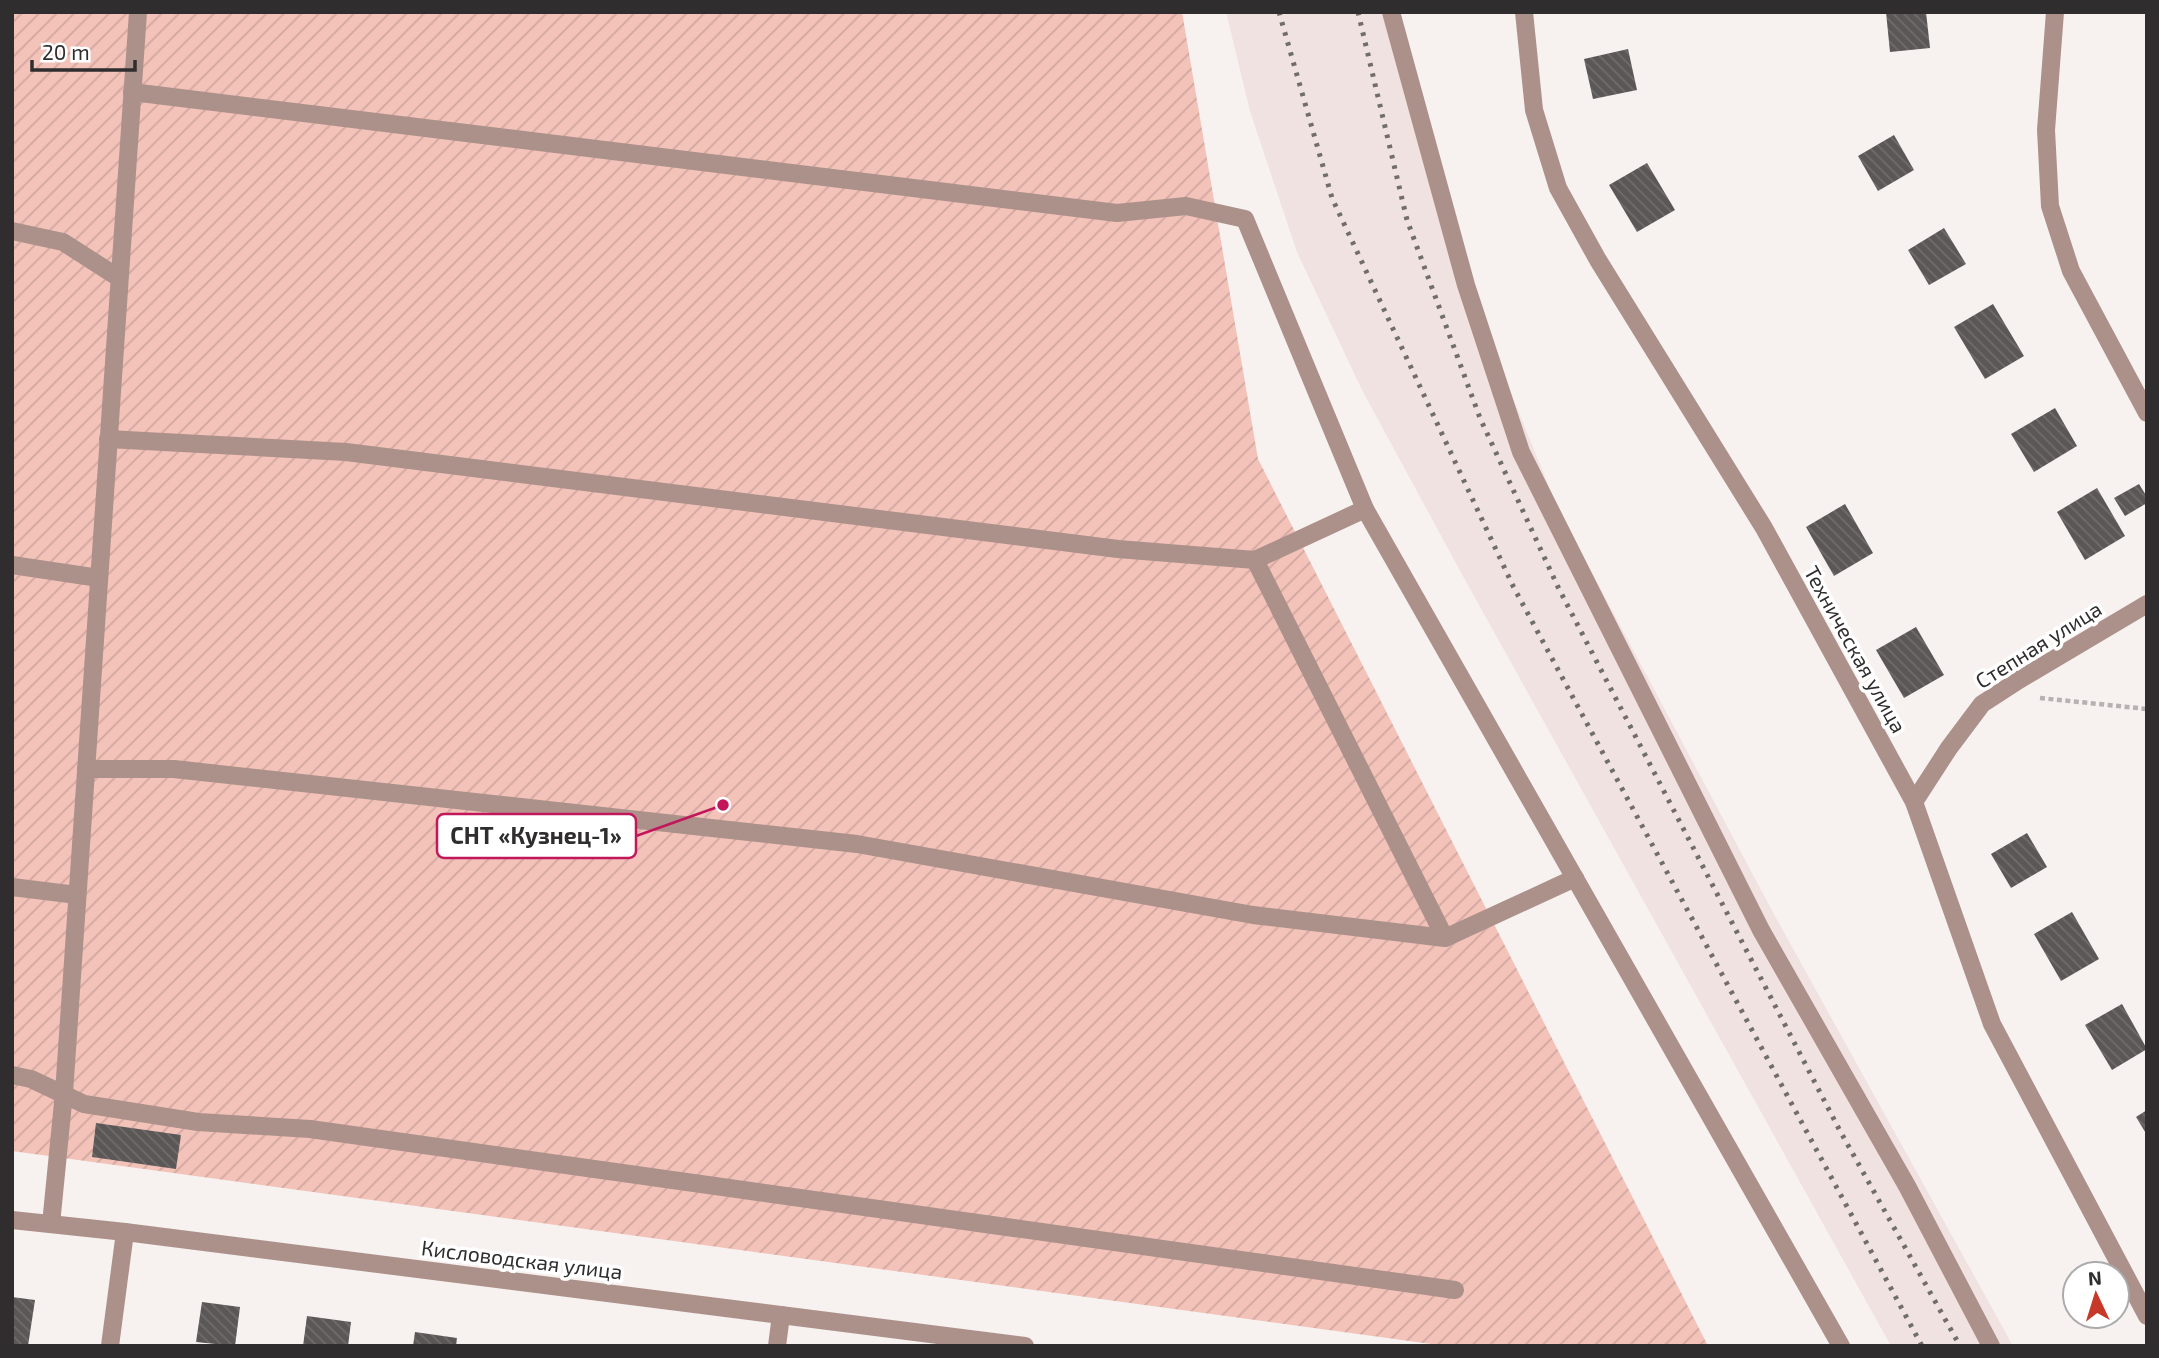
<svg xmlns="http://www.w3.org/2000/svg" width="2159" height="1358" viewBox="0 0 2159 1358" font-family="'Exo 2',sans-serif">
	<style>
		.built { fill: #f0e2e0 }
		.garden { fill: url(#garden-furrows) }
		.building { fill: url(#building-back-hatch) }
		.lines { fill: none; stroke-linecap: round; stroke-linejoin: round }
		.path { stroke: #b7b2b1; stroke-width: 4.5; stroke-dasharray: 5 3.5; stroke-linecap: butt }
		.lane { stroke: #ac908a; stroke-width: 18 }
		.street { stroke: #ac908a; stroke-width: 18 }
		.rail { stroke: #716d6d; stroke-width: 5; stroke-dasharray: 3.5 7; stroke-linecap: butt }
		.labels { text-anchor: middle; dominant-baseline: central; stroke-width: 7; stroke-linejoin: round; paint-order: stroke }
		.street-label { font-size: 21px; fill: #2f2d2d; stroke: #fff }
		.leader { fill: none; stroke: #c2185b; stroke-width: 2.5 }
		.callout-dot { fill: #c2185b; stroke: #fff; stroke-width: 2.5 }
		.callout { fill: #fff; stroke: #c2185b; stroke-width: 2.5 }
		.callout-label { font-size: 23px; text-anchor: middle; font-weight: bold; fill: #2f2d2d }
	</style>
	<defs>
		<pattern id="garden-furrows" width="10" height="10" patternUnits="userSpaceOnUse" patternTransform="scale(1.75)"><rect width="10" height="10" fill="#f3c2b9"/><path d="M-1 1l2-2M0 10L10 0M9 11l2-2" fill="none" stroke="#d1a79f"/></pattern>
		<pattern id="building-back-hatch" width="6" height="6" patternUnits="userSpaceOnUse" patternTransform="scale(1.75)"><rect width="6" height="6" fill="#5b5756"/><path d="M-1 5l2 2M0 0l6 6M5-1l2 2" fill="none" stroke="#6f6c6b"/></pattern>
	</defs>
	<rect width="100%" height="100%" fill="#f7f1f0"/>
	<polygon class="built" points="1226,12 1397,12 1475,304 1558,509 1776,918 2013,1346 1891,1346 1464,578 1362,390 1297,252 1250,111"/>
	<polygon class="garden" points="12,12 1182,12 1258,459 1708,1346 1446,1346 12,1151"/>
	<g class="building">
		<polygon points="1886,12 1926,12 1930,48 1890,52"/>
		<polygon points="1628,49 1637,90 1593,99 1584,59"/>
		<polygon points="1894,135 1914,170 1878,191 1858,156"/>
		<polygon points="1647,163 1675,210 1637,232 1609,185"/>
		<polygon points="1944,228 1966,264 1929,285 1908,250"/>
		<polygon points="1993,304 2024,356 1985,379 1954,327"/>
		<polygon points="2055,408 2077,446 2034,472 2011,434"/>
		<polygon points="2139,484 2147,497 2147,503 2125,516 2114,498"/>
		<polygon points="2097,488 2125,536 2085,560 2057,512"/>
		<polygon points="1845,504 1873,553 1834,576 1806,527"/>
		<polygon points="1916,627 1944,675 1904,698 1876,650"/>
		<polygon points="2027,833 2047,867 2011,888 1991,854"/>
		<polygon points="2072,912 2099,959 2061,981 2034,934"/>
		<polygon points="2122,1004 2147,1049 2112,1070 2085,1025"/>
		<polygon points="2147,1110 2147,1135 2136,1117"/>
		<polygon points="96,1123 181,1135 176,1169 92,1157"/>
		<polygon points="12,1297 35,1300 28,1346 12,1346"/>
		<polygon points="202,1302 240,1307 235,1346 196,1342"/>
		<polygon points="307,1316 351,1322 348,1346 303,1346"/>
		<polygon points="415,1332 457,1338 456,1346 413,1346"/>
	</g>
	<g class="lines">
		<polyline class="path" points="2040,698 2147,709"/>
		<g class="lane">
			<polyline points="1391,12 1466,285 1521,452 1761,930 1907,1186 1991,1346"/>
			<polyline points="132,92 1117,213 1186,206 1245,219 1365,509 1841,1346"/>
			<polyline points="12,231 63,242 119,278"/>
			<polyline points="108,439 346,452 1118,549 1255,560 1365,509"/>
			<polyline points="1255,560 1445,938"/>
			<polyline points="12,565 99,578"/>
			<polyline points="86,769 174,769 857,844 1253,915 1445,938 1575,878"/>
			<polyline points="12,887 77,895"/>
			<polyline points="12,1075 31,1079 84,1104 198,1122 310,1129 1455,1290"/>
			<polyline points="51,1224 64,1093 138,12"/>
			<polyline points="777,1346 781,1315"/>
		</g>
		<g class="street">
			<polyline points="1524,12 1534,110 1558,188 1598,260 1764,528 1914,802 1992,1024 2147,1316"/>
			<polyline points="2055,12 2046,130 2050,206 2071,271 2147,413"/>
			<polyline points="1914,802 1949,748 1982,704 2019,680 2147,604"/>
			<polyline points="12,1220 125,1232 1025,1346"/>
			<polyline points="110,1346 125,1232"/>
		</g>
		<g class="rail">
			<polyline points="1279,12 1332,198 1513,586 1922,1346"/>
			<polyline points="1358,12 1407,220 1480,418 1558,587 1839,1129 1960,1346"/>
		</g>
	</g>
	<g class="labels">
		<g class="street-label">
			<text transform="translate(2038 644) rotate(-32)">Степная улица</text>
			<text transform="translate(1856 649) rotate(61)">Техническая улица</text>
			<text transform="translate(522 1259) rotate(7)">Кисловодская улица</text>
		</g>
	</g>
	<path class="leader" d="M723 805L636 836"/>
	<circle class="callout-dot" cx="723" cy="805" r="7"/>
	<rect class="callout" x="437" y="814" width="199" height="44" rx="7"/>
	<g class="callout-label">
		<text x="536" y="844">СНТ «Кузнец-1»</text>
	</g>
	<rect width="2159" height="1358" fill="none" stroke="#2f2d2d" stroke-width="28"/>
	<g transform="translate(2096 1295) rotate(356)"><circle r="33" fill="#ffffff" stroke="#acabab" stroke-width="2"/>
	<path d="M0-5L12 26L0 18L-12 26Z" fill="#c63928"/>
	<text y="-10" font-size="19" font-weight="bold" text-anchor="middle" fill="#2f2d2d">N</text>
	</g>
	<path d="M32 60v10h103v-10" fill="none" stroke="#2f2d2d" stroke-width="3.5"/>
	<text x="42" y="60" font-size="21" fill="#2f2d2d" stroke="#ffffff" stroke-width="5" paint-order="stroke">20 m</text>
</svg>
